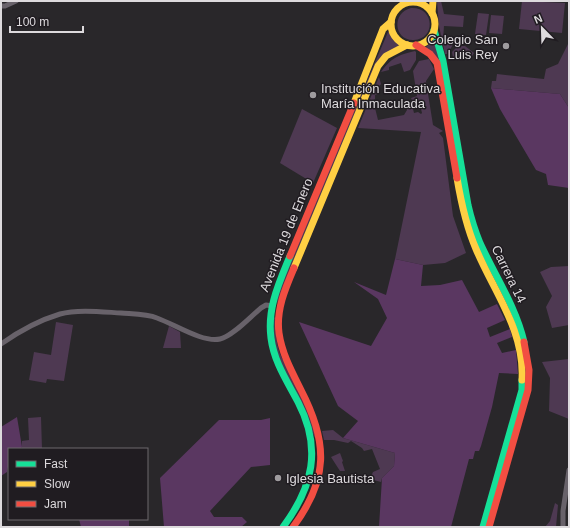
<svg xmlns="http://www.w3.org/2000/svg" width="570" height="528" viewBox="0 0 570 528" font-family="Arial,sans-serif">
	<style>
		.green { fill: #4e3952 }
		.forest { fill: #5a3761 }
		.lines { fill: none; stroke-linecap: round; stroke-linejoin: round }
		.street { stroke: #68626a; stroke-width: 5 }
		.fast { stroke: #16e098; stroke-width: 7 }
		.slow { stroke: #ffcf43; stroke-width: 7 }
		.jam { stroke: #f24e42; stroke-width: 7 }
		.poi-dot { fill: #9e9b9e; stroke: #201c21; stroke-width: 1.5 }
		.labels { text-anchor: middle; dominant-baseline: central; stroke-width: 3; stroke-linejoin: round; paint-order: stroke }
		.poi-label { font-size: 13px; fill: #dddadd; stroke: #201c21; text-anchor: start }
		.street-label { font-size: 13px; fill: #dddadd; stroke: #201c21 }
	</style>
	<rect width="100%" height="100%" fill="#29272a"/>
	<g class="green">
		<polygon points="437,1 441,1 444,14 464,16 463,27 444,26 443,39 455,40 448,54 445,54 439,26"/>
		<polygon points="522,1 565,3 562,33 519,29"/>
		<path d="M411,8c24,-1 25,31 3,32 -20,1 -23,-27 -3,-32z"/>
		<polygon points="478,13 489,14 486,35 475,34"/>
		<polygon points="491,15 504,16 502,34 489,33"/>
		<polygon points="388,32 389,32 399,44 398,46 384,55 277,304 278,289"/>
		<polygon points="434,39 443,77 426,47"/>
		<polygon points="569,42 569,108 560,94 491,88 492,81 496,81 497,74 544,79 546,69 558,64"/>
		<polygon points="458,46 465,46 474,53 472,56 453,57 452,52"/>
		<path d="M415,51l1,1v8l-6,10 -6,2 -3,-9 -12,4v3l-8,2c10,-14 17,-17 34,-21z"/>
		<polygon points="429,59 434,69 426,81 433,125 443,131 439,133 443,138 453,216 466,253 445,263 423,265 395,259 421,132 358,128 379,77 381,84 377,89 378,94 375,95 375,99 373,100 378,120 404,115 407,110 406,107 410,107 413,109 414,113 418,112 421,114 422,113 419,101 413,103 411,98 417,96 413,71 419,61"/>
		<polygon points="302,109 337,128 313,183 280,163"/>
		<polygon points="569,266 569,325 552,328 546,307 552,296 540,272 551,267"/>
		<path d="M275,317l1,1c-1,13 0,23 4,36 9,18 38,66 35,84l-32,-70 -9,-24v-26z"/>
		<polygon points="56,322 73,325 64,381 47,379 46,383 29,380 34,352 51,355"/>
		<polygon points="169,326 180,332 181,348 163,348"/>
		<polygon points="569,359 569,419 549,411 550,378 542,362"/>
		<polygon points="41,417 42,449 22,449 22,441 29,440 28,418"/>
		<polygon points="333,430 343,438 395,453 394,466 382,478 381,482 370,479 373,472 380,469 372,449 364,451 362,448 351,441 348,443 334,440 324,440 322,431"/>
		<polygon points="340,453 343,461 342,462 345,471 340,471 331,457"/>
		<polygon points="555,503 558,505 556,527 545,527 550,521"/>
	</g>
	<g class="forest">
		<polygon points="491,88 560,94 569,108 569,188 548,185 546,174 536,170 500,109"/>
		<polygon points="395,259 423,265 421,286 440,285 462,280 479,312 497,304 505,320 487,328 490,337 510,329 512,337 497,343 502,353 516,350 518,374 499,373 492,407 481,446 479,451 475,451 473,459 469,459 451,527 379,527 382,478 394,466 395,453 343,438 358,421 338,406 299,322 371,346 387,318 378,299 354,282 386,295"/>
		<polygon points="17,417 22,447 21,449 9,449 9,461 7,472 1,476 1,427"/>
		<polygon points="270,418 270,465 251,467 210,511 214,517 242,517 247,522 241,527 164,527 160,478 219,420 261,420"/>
		<polygon points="79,519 129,519 129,527 81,527"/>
	</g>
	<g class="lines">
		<g class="street">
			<polyline points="1,6 5,6 16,1"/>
			<path d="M1,344c17,-12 39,-24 59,-30 18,-5 43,-2 61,-1 11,1 26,1 36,5 17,6 46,25 63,21 13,-3 31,-23 41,-31l5,-3 7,1"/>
			<polyline points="563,527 563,511 569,470"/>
		</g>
		<g class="fast">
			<path d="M434,30l9,31 25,144c3,13 7,26 12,38 15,33 36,64 44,99"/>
			<path d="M283,527c30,-40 39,-79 15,-125 -11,-21 -24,-40 -27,-64 -4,-30 8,-55 19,-82"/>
			<polyline points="483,527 522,390 522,380"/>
		</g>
		<g class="slow">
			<circle cx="413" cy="24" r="22"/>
			<polyline points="432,13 433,1"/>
			<polyline points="354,103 383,29 391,22"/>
			<path d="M457,178c4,24 9,48 19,71 18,43 49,82 46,131"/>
			<polyline points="294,268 378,66 386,56 407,45"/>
		</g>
		<g class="jam">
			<polyline points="416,45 430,54 437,63 457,178"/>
			<polyline points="290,256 354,103"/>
			<path d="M293,527c36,-48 35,-85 8,-137 -9,-18 -19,-36 -22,-57 -3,-23 6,-44 15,-65"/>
			<polyline points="489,527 528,390 529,370 524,342"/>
		</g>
	</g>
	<g class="poi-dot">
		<circle cx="506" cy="46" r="4"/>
		<circle cx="313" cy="95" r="4"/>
		<circle cx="278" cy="478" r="4"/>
	</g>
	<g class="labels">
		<g class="poi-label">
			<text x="498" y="39" text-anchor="end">Colegio San<tspan x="498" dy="15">Luis Rey</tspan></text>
			<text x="321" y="88">Institución Educativa<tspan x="321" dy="15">María Inmaculada</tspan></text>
			<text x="286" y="478">Iglesia Bautista</text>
		</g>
		<g class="street-label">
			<text transform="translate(286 235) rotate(-68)">Avenida 19 de Enero</text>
			<text transform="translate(509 274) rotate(64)">Carrera 14</text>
		</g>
	</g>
	<rect width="570" height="528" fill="none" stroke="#dddadd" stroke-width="4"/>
	<rect x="8" y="448" width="140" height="72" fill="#201c21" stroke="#6c686c"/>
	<rect x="16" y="461" width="20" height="6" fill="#16e098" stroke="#6c686c"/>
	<text x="44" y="468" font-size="12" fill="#dddadd">Fast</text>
	<rect x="16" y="481" width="20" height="6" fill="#ffcf43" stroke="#6c686c"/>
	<text x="44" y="488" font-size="12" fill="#dddadd">Slow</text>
	<rect x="16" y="501" width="20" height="6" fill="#f24e42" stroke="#6c686c"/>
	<text x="44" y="508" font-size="12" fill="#dddadd">Jam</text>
	<g transform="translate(542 28) rotate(337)" stroke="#201c21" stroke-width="3" paint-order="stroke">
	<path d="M0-3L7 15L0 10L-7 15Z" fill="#dddadd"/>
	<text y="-6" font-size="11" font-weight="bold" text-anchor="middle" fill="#dddadd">N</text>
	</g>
	<path d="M10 26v6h73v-6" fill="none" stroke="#dddadd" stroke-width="2"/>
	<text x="16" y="26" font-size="12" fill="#dddadd" stroke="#201c21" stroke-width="3" paint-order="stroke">100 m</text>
</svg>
